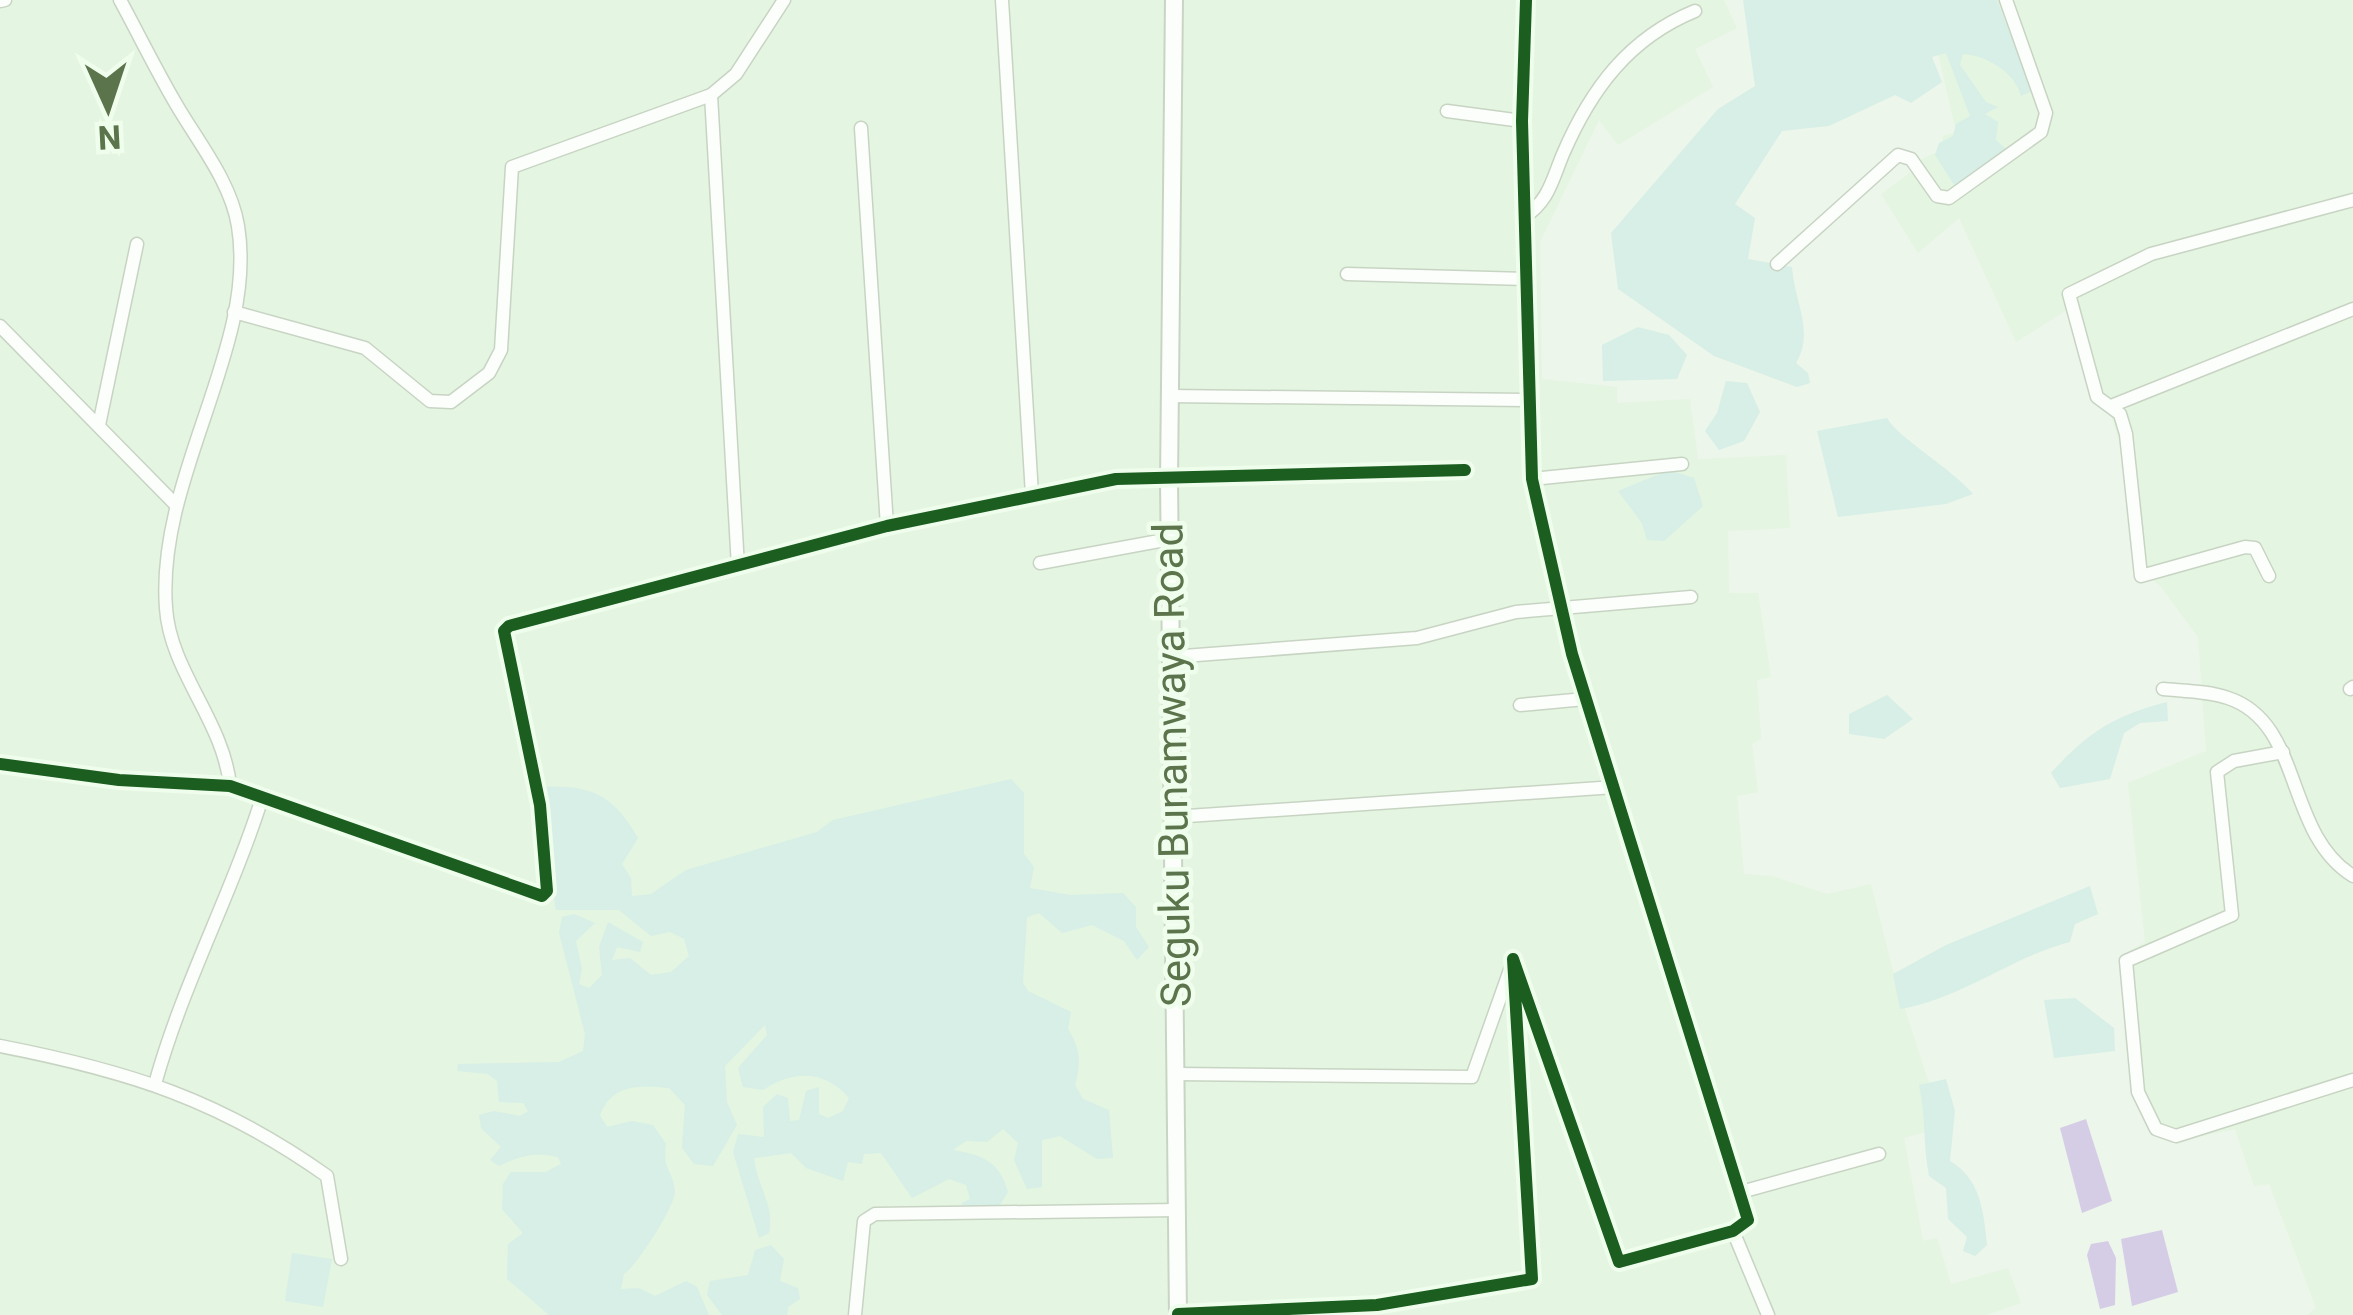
<svg xmlns="http://www.w3.org/2000/svg" width="2353" height="1315" viewBox="0 0 2353 1315" font-family="Roboto,sans-serif">
	<style>
		.residential { fill: #e4f5e1 }
		.green { fill: #d7efe7 }
		.water { fill: #d5cde6 }
		.lines { fill: none; stroke-linecap: round; stroke-linejoin: round }
		.street-casing { stroke: #c8d4c3; stroke-width: 15 }
		.secondary-casing { stroke: #c9d5c4; stroke-width: 20 }
		.street { stroke: #fcfefc; stroke-width: 12 }
		.secondary { stroke: #fcfefc; stroke-width: 16 }
		.cycleway-casing { stroke: #effeec; stroke-width: 20 }
		.cycleway { stroke: #1b5e20; stroke-width: 12 }
		.labels { text-anchor: middle; dominant-baseline: central; stroke-width: 9; stroke-linejoin: round; paint-order: stroke }
		.street-label { font-size: 42px; fill: #5c744c; stroke: #effeec }
	</style>
	<rect width="100%" height="100%" fill="#ecf6eb"/>
	<g class="residential">
		<polygon points="0,0 1724,0 1737,28 1695,49 1713,87 1618,145 1599,120 1540,242 1542,379 1617,387 1617,403 1690,399 1698,459 1786,455 1790,528 1728,531 1729,593 1758,593 1771,677 1757,680 1761,739 1752,744 1758,792 1737,796 1744,874 1772,876 1827,894 1871,884 1894,975 1943,1127 1904,1138 1923,1241 1937,1238 1951,1284 2008,1268 2021,1303 1986,1315 0,1315"/>
		<polygon points="1926,0 2353,0 2353,1315 2307,1315 2316,1308 2269,1184 2254,1186 2235,1129 2180,1141 2163,1137 2137,1097 2128,952 2145,942 2128,783 2206,751 2198,637 2161,587 2136,564 2134,487 2075,305 2016,342 1959,218 1918,253 1881,194 1918,167 1916,162 1941,150 1943,136 1956,132"/>
	</g>
	<g class="green">
		<path d="M1743,0h254l35,91 -11,5c-5,-23 -35,-41 -58,-42l-3,11 26,37 12,5 -13,7 13,8 -2,18 12,11 -50,40 -23,-36 4,-12 14,-7 3,-12 14,-8 -24,-63 -14,4 10,25 -31,21 -16,-8 -66,31 -47,5 -47,73 20,14 -7,41 44,8c2,34 23,65 4,96l12,10 2,10 -13,4 -83,-31 -96,-67 -7,-56 107,-124 37,-23z"/>
		<polygon points="1638,327 1669,335 1687,355 1677,379 1603,381 1602,345"/>
		<polygon points="1726,381 1747,383 1760,412 1744,441 1719,450 1705,431 1717,413"/>
		<path d="M1887,418c10,19 65,51 86,76l-27,10 -108,13 -21,-86z"/>
		<polygon points="1669,470 1694,478 1703,506 1664,541 1647,540 1642,523 1618,491"/>
		<polygon points="1887,695 1913,719 1884,739 1849,734 1849,714"/>
		<path d="M2167,702l1,19 -28,2 -16,10 -14,46 -50,9 -9,-15c36,-40 64,-58 116,-71z"/>
		<path d="M1011,779l13,14v61l10,13 -4,21 40,7 53,-2 13,14v20l13,20 -12,13 -13,-19 -32,-16 -30,8 -23,-20 -12,4 -4,66 5,8 43,21 -3,17c13,21 13,33 7,56l8,14 26,11 4,48 -16,1 -37,-23 -18,4v47l-15,2 -13,-29 4,-17 -15,-14 -16,13 -21,-1 -13,9c30,5 47,12 55,42l-15,24 -34,1 3,-14 8,-4 -4,-14 -17,-6 -37,19 -31,-45 -17,1 -2,10 -14,-2 -5,19 -37,-13 -15,-15 -37,5c3,29 21,46 15,75l-10,5 -26,-86 5,-18 26,3 -1,-30 14,-13 11,4 2,23 9,-1 7,-29 13,-4v27l9,4 15,-7 6,-13c-24,-28 -56,-28 -86,-8l-20,-3 -5,-19 29,-33 -2,-10 -40,41 2,36 10,23 -24,41 -19,-2 -12,-16 3,-43 -16,-17c-30,-2 -56,-5 -69,27l7,12 25,-6 21,4 13,19c-4,26 7,26 9,47 1,14 -39,76 -51,83l-3,15 18,-1 16,8 31,-15 11,6 12,28h-160l-42,-36 1,-35 15,-11 -21,-24 1,-25 8,-12h35l15,-8 -3,-7c-23,-6 -38,-1 -59,9l-9,-6 11,-13 -20,-19 -2,-13 15,-4 26,5 8,-5 -5,-8 -24,-1 -2,-21 -9,-7 -31,-3 1,-7 101,-2 24,-11 2,-17 -26,-101 3,-16 12,-3 21,9 -19,18 6,28 -3,15 10,4 13,-13 -3,-28 9,-25 35,20 -3,10 -23,-5 -5,13 18,-2 21,17 20,-3 18,-16 -5,-17 -14,-7 -19,4 -32,-26h-63l-20,-123c54,-3 76,6 102,51l-16,26 9,14 1,18 19,-2 35,-24 131,-38 16,-12z"/>
		<path d="M2090,886l8,28 -23,10 -5,18c-61,16 -107,56 -170,67l-7,-35 53,-29z"/>
		<polygon points="2075,998 2114,1028 2115,1051 2054,1058 2044,1000"/>
		<path d="M1946,1079l9,32 -5,50c30,17 34,51 37,84l-12,11 -12,-5 4,-14 -19,-18 -2,-31 -17,-12c-6,-31 -3,-59 -10,-91z"/>
		<polygon points="771,1245 784,1259 780,1281 798,1288 800,1299 788,1307 787,1315 722,1315 707,1295 710,1281 748,1275 755,1250"/>
		<polygon points="292,1253 332,1259 323,1307 285,1301"/>
	</g>
	<g class="water">
		<polygon points="2086,1119 2112,1201 2082,1213 2060,1128"/>
		<polygon points="2162,1230 2178,1292 2132,1306 2121,1239"/>
		<polygon points="2108,1241 2116,1258 2115,1305 2100,1309 2087,1255 2091,1244"/>
	</g>
	<g class="lines">
		<g class="street-casing">
			<g id="street">
				<path d="M120,0c19,35 36,70 56,104 22,38 55,78 62,122 20,121 -82,251 -72,382 4,63 58,114 64,178"/>
				<polyline points="1002,0 1032,495"/>
				<polyline points="0,1 5,0"/>
				<polyline points="711,95 738,567"/>
				<polyline points="1447,111 1522,121"/>
				<polyline points="861,128 887,526"/>
				<path d="M1524,217c25,-16 28,-37 39,-63 28,-65 66,-116 132,-143"/>
				<polyline points="1777,264 1898,155 1911,159 1937,196 1949,198 2041,132 2046,113 2006,0"/>
				<polyline points="1347,274 1526,279"/>
				<polyline points="234,312 365,348 430,401 451,402 489,373 501,350 512,167 711,95 736,74 784,0"/>
				<polyline points="0,326 175,504"/>
				<polyline points="1170,396 1531,400"/>
				<polyline points="2111,406 2353,309"/>
				<polyline points="99,425 137,244"/>
				<polyline points="1532,479 1682,464"/>
				<polyline points="1040,563 1170,539"/>
				<polyline points="2269,576 2255,548 2245,547 2141,576 2126,434 2120,414 2097,397 2069,294 2151,254 2353,200"/>
				<polyline points="1171,657 1417,638 1516,612 1691,597"/>
				<path d="M2163,689c21,2 45,2 65,9 76,25 56,135 125,178"/>
				<polyline points="2350,689 2353,687"/>
				<polyline points="1520,705 1585,699"/>
				<polyline points="2283,752 2234,761 2217,772 2232,915 2126,961 2138,1092 2156,1129 2176,1136 2353,1080"/>
				<polyline points="0,764 119,780 230,786 542,896 547,891 540,805 504,631 509,626 887,526 1116,479 1465,470"/>
				<polyline points="1173,817 1615,787"/>
				<path d="M0,1046c129,25 220,54 327,130l14,83"/>
				<polyline points="1176,1074 1472,1077 1511,967"/>
				<path d="M155,1084c28,-101 77,-190 108,-289"/>
				<polyline points="1741,1192 1879,1154"/>
				<polyline points="1733,1231 1768,1315"/>
				<polyline points="1178,1314 1377,1305 1532,1279 1513,959 1619,1262 1733,1231 1748,1220 1572,654 1532,479 1522,121 1526,0"/>
				<polyline points="855,1315 864,1221 875,1214 1177,1210"/>
			</g>
		</g>
		<g class="secondary-casing">
			<polyline id="secondary" points="1174,0 1169,481 1178,1315"/>
		</g>
		<use href="#street" class="street"/>
		<use href="#secondary" class="secondary"/>
		<g class="cycleway-casing">
			<g id="cycleway">
				<polyline points="0,764 119,780 230,786 542,896 547,891 540,805 504,631 509,626 887,526 1116,479 1465,470"/>
				<polyline points="1178,1314 1377,1305 1532,1279 1513,959 1619,1262 1733,1231 1748,1220 1572,654 1532,479 1522,121 1526,0"/>
			</g>
		</g>
		<use href="#cycleway" class="cycleway"/>
	</g>
	<g class="labels">
		<g class="street-label">
			<text transform="translate(1172 765) rotate(-91)">Seguku Bunamwaya Road</text>
		</g>
	</g>
	<g transform="translate(108 108) rotate(177)" stroke="#effeec" stroke-width="9" paint-order="stroke">
	<path d="M0-9L21 45L0 30L-21 45Z" fill="#5c744c"/>
	<text y="-18" font-size="33" font-weight="bold" text-anchor="middle" fill="#5c744c">N</text>
	</g>
</svg>
